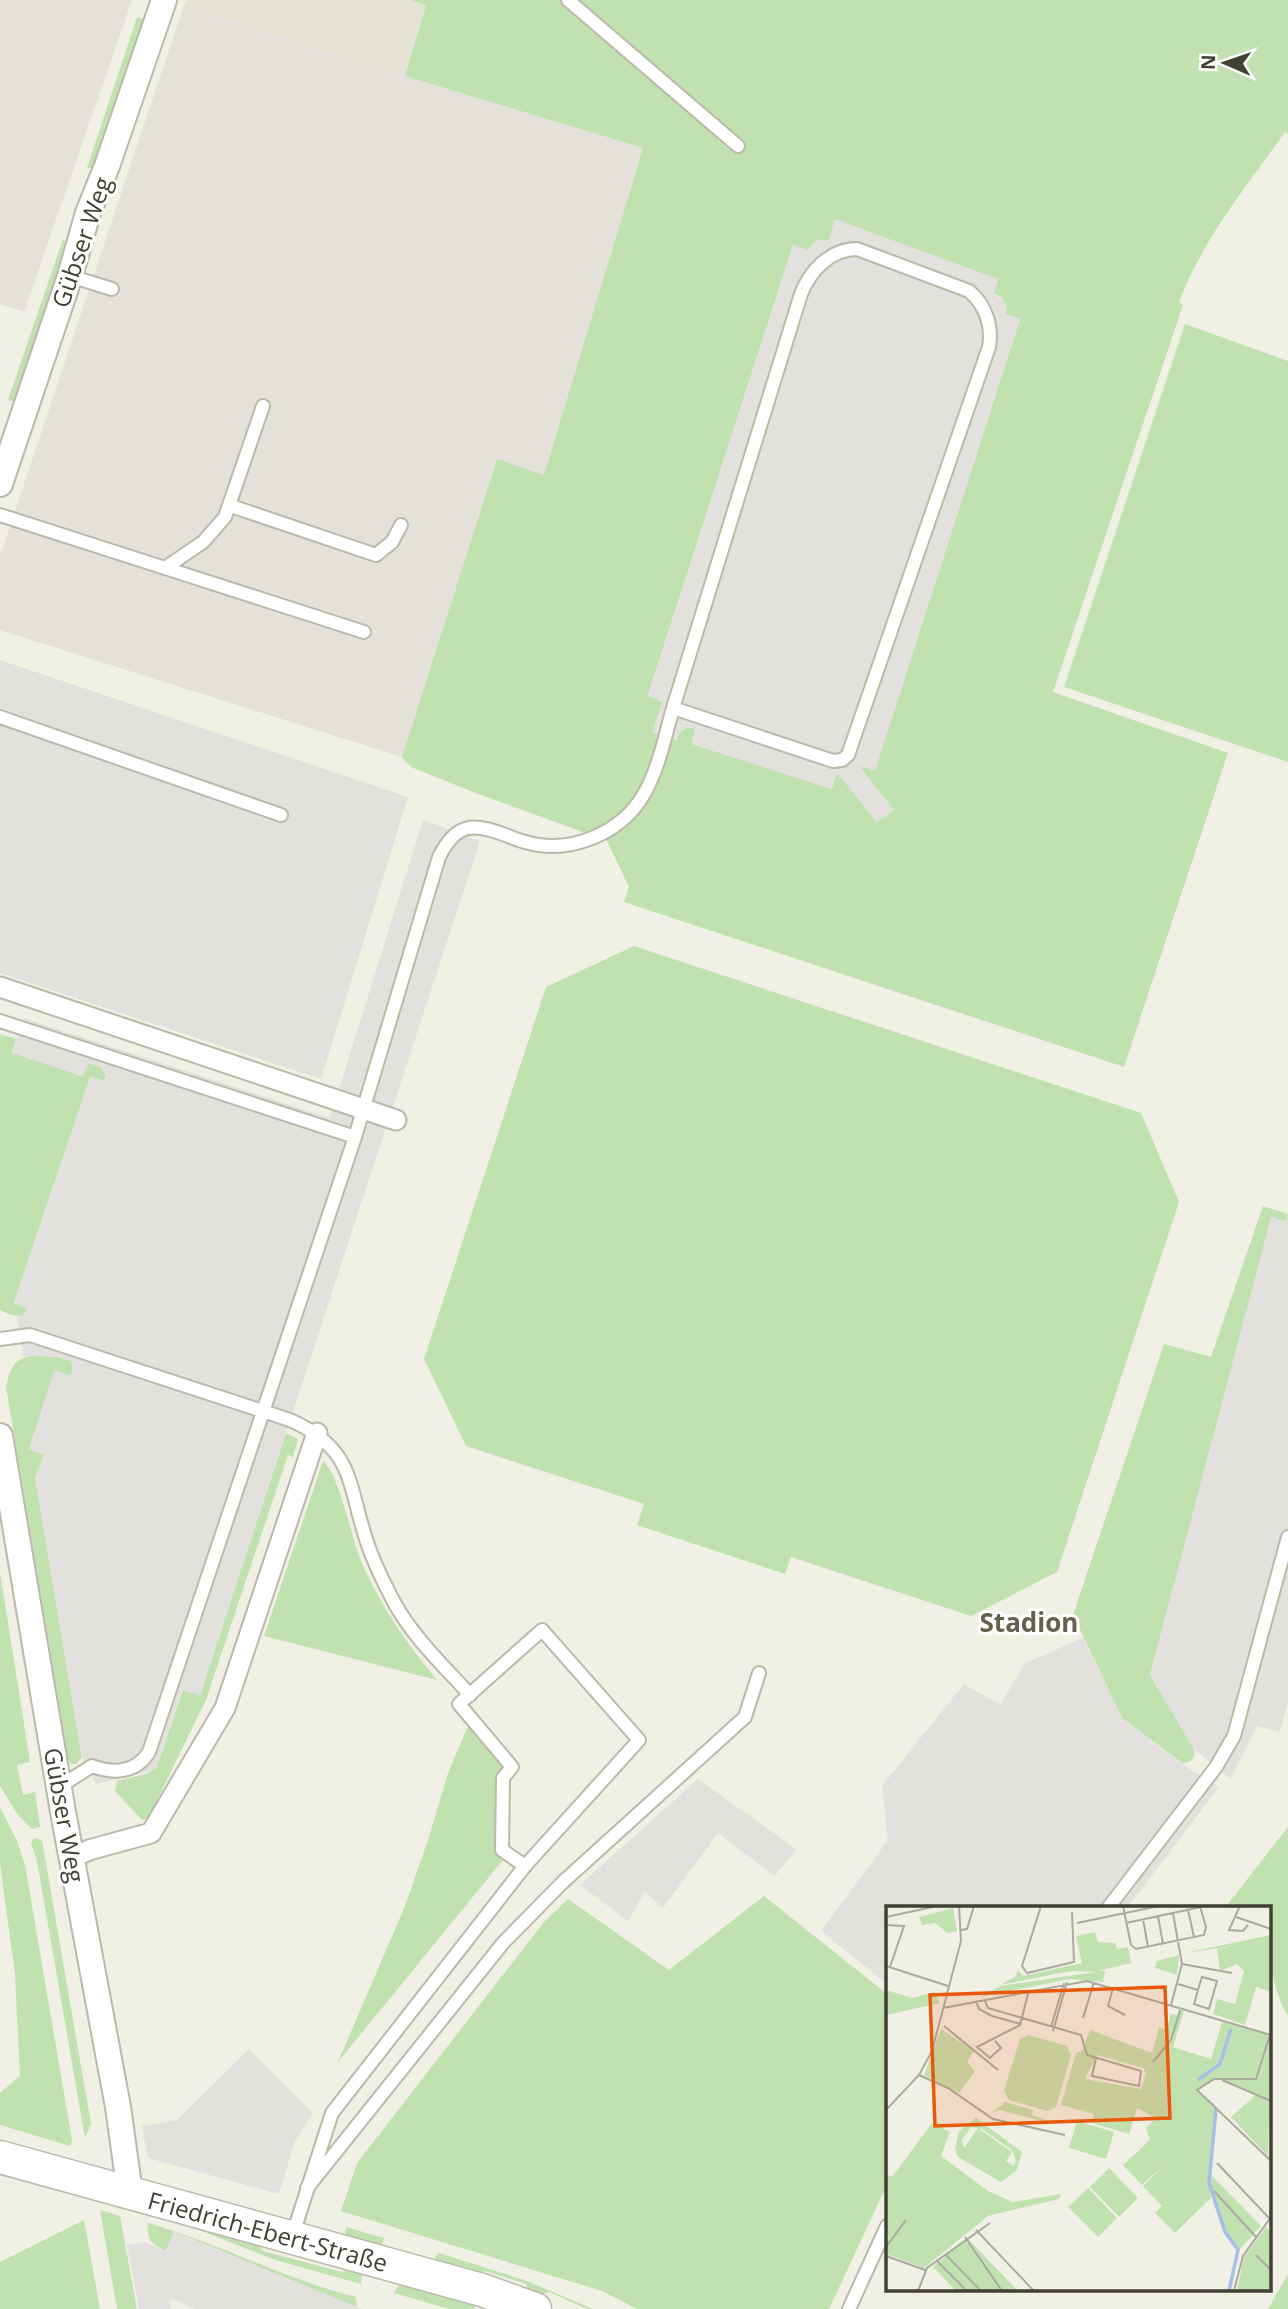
<svg xmlns="http://www.w3.org/2000/svg" width="1288" height="2309" viewBox="0 0 1288 2309" font-family="'Open Sans',sans-serif">
	<style>
		.residential { fill: #e4e3d4 }
		.industrial { fill: #e3e1da }
		.green { fill: #c1e1b1; fill-rule: evenodd }
		.parking { fill: #e2e1dd }
		.lines { fill: none; stroke-linecap: round; stroke-linejoin: round }
		.service-casing { stroke: #bbb9a9; stroke-width: 16 }
		.pedestrian-casing { stroke: #bbb9a9; stroke-width: 23 }
		.minor-casing { stroke: #bbb9a9; stroke-width: 28 }
		.tertiary-casing { stroke: #bbb9a9; stroke-width: 35 }
		.service { stroke: #fff; stroke-width: 12 }
		.pedestrian { stroke: #fff; stroke-width: 19 }
		.minor { stroke: #fff; stroke-width: 24 }
		.tertiary { stroke: #fff; stroke-width: 32 }
		.labels { text-anchor: middle; dominant-baseline: central; stroke-width: 6; stroke-linejoin: round; paint-order: stroke }
		.street-label { font-size: 24px; fill: #424035; stroke: #fff }
		.neighbourhood-label { font-size: 26px; font-weight: bold; fill: #64604e; stroke: #fff }
		.inset-river { fill: none; stroke: #a6bee8; stroke-width: 3.5 }
		.inset-road { fill: none; stroke: #abaa9f; stroke-width: 2 }
		.view { fill: #e8590c; fill-opacity: 0.15; stroke: #e8590c; stroke-width: 3.5 }
		.inset-edge { fill: none; stroke: #424035; stroke-width: 3.5 }
	</style>
	<rect width="100%" height="100%" fill="#f1f0e5"/>
	<polygon class="residential" points="186,0 411,0 426,4 405,76 184,5"/>
	<g class="industrial">
		<polygon points="0,0 132,0 24,312 0,304"/>
		<polygon points="184,5 405,76 643,148 544,476 497,459 402,757 0,630 0,556"/>
	</g>
	<g class="green">
		<path d="M411,0h877v134l-3,-2c-39,55 -82,107 -106,170l4,3 -130,387 175,61 -104,314 -500,-165 5,-15 -22,-46 -134,-49 -62,-25 -9,-10 95,-298 47,16 99,-327 -238,-72 21,-71zM835,220l166,77 5,8v9l14,5 -145,451 -16,-4 34,43 -16,13 -38,-47h-3l-4,13 -140,-44 3,-16 -8,-1 -7,5 -27,1 10,-31 -15,-7 145,-450 15,5 21,-10z"/>
		<polygon points="137,17 144,19 93,168 87,168"/>
		<polygon points="63,239 65,241 56,279 14,402 8,400"/>
		<polygon points="1185,324 1288,361 1288,762 1064,687"/>
		<polygon points="634,946 1141,1113 1179,1202 1057,1572 971,1616 791,1557 785,1574 637,1525 644,1504 466,1446 424,1359 546,987"/>
		<polygon points="0,1034 16,1039 12,1052 82,1076 89,1063 101,1067 106,1076 105,1081 90,1077 14,1303 28,1309 23,1316 11,1315 0,1310"/>
		<path d="M1263,1206l25,8 -2,8 -14,-5 -122,458 44,74c2,9 -3,14 -12,14l-60,-45 -49,-103 91,-271 47,13z"/>
		<path d="M39,1355l19,2 13,4 2,7 -2,8 -16,-5 -26,78 15,6 -9,23 47,279 -6,7h-5l-3,-5 -62,-372c5,-22 9,-30 33,-32z"/>
		<polygon points="286,1433 298,1439 293,1457 288,1455 206,1700 153,1808 161,1814 142,1820 115,1791 117,1781 146,1774 157,1767 183,1689 200,1695"/>
		<path d="M323,1461c17,15 28,76 38,100 19,44 46,83 76,119l-173,-44z"/>
		<polygon points="0,1572 30,1762 17,1765 23,1795 35,1792 40,1827 32,1829 18,1815 0,1786"/>
		<polygon points="471,1719 512,1767 503,1778 507,1855 338,2062 405,1906 428,1840 448,1773"/>
		<polygon points="0,1807 17,1841 25,1865 72,2140 70,2146 0,2125 0,2093 20,2076 15,1974 0,1864"/>
		<path d="M1288,1827v189c-20,-33 -19,-70 -19,-108h-38l-4,-3z"/>
		<polygon points="34,1838 42,1840 91,2124 85,2138 37,1861 31,1843"/>
		<polygon points="764,1896 887,1994 887,2185 829,2309 637,2309 602,2291 341,2211 357,2163 544,1922 568,1899 669,1970"/>
		<polygon points="100,2210 120,2216 137,2309 117,2309"/>
		<polygon points="84,2220 100,2309 0,2309 0,2262"/>
		<polygon points="176,2221 258,2242 263,2251 342,2272 350,2267 359,2269 362,2274 361,2284 275,2260"/>
		<path d="M148,2223c71,20 136,56 208,74l1,12 -183,-77 -8,19c-15,-7 -20,-11 -18,-28z"/>
		<polygon points="346,2227 384,2238 383,2243 378,2247 350,2240 345,2234"/>
		<polygon points="439,2253 527,2281 593,2309 587,2309 549,2292 536,2296 528,2293 526,2284 485,2271 477,2275 438,2264 435,2257"/>
		<polygon points="1288,2274 1288,2309 1268,2309"/>
		<polygon points="404,2284 471,2300 476,2309 449,2309 394,2293 397,2287"/>
	</g>
	<g class="parking">
		<polygon points="835,219 998,279 994,294 1005,302 1006,314 1020,319 875,771 859,766 894,810 877,822 839,775 836,775 831,789 692,744 695,728 685,728 680,732 677,741 652,732 663,701 648,696 793,245 808,250 816,240 829,240"/>
		<polygon points="0,660 408,797 321,1079 0,973"/>
		<polygon points="423,820 480,841 200,1695 182,1690 157,1767 151,1771 96,1784 82,1757 35,1478 44,1455 29,1449 54,1371 70,1376 73,1368 71,1361 58,1357 23,1356 17,1316 23,1316 28,1309 14,1302 90,1077 104,1081 106,1076 101,1067 89,1063 82,1076 12,1053 24,1018 330,1118"/>
		<polygon points="1288,1213 1288,1702 1280,1732 1257,1726 1230,1779 1194,1749 1150,1675 1271,1217 1285,1222"/>
		<polygon points="1083,1638 1122,1718 1179,1762 1219,1787 1127,1908 887,1908 887,1984 821,1931 888,1840 882,1786 964,1684 1000,1705 1025,1663"/>
		<polygon points="698,1779 796,1849 775,1876 718,1833 663,1908 645,1891 628,1921 580,1885"/>
		<polygon points="249,2049 313,2113 295,2141 279,2194 148,2158 142,2126 177,2120"/>
		<polygon points="174,2231 333,2297 363,2309 196,2309 170,2298 171,2309 139,2309 127,2245 145,2242 166,2251"/>
	</g>
	<g class="lines">
		<g class="service-casing">
			<g id="service">
				<polyline points="568,0 738,146"/>
				<polyline points="70,276 112,289"/>
				<polyline points="231,506 376,555 392,542 401,525"/>
				<polyline points="0,515 165,568 203,542 225,517 263,406"/>
				<polyline points="165,568 364,632"/>
				<polyline points="0,717 281,815"/>
				<polyline points="0,1021 355,1137"/>
				<path d="M0,1339l30,-4 260,85c67,30 57,66 78,125 7,21 17,40 27,59 19,34 49,62 75,91"/>
				<polygon points="542,1630 639,1740 525,1866 502,1850 503,1778 512,1767 459,1704"/>
				<path d="M59,1787l33,-21c21,8 44,7 57,-14l206,-615 84,-280c6,-12 15,-26 29,-29 18,-3 40,9 57,14 44,13 96,-8 119,-48 15,-26 21,-58 29,-86l128,-414c9,-23 29,-45 56,-45l112,42c16,13 24,35 20,56l-141,408 -6,5 -9,1 -160,-53"/>
				<polyline points="1108,1908 1216,1767 1234,1736 1288,1537"/>
				<polyline points="307,2188 503,1943 563,1882 745,1717 759,1673"/>
				<polyline points="292,2237 332,2113 525,1866"/>
				<polyline points="849,2309 887,2226"/>
			</g>
		</g>
		<g class="pedestrian-casing">
			<g id="pedestrian">
				<polyline points="0,987 396,1120"/>
				<polyline points="72,1858 89,1850 151,1833 225,1708 317,1433"/>
			</g>
		</g>
		<g class="minor-casing">
			<g id="minor">
				<polyline points="0,484 70,276 88,213 107,166 164,0"/>
				<polyline points="0,1436 63,1812 118,2107 130,2193"/>
			</g>
		</g>
		<g class="tertiary-casing">
			<polyline id="tertiary" points="0,2157 482,2290 535,2309"/>
		</g>
		<use href="#service" class="service"/>
		<use href="#pedestrian" class="pedestrian"/>
		<use href="#minor" class="minor"/>
		<use href="#tertiary" class="tertiary"/>
	</g>
	<g class="labels">
		<g class="street-label">
			<text transform="translate(81 242) rotate(-71)">Gübser Weg</text>
			<text transform="translate(65 1815) rotate(80)">Gübser Weg</text>
			<text transform="translate(268 2231) rotate(15)">Friedrich-Ebert-Straße</text>
		</g>
		<g class="neighbourhood-label">
			<text x="1029" y="1622">Stadion</text>
		</g>
	</g>
	<g transform="translate(886 1906)">
		<rect width="385" height="385" fill="#f1f0e5"/>
		<path d="M67,2l4,23 -10,2 -12,-10 -13,2 -3,-8zM209,26l3,10 17,1 2,6 11,-2 3,16 -33,8h7l-2,11 -33,-3 -90,18 21,-11 95,-14 -25,-1 -71,14 15,-8 3,-7 5,6 59,-13 -6,-27zM385,29v57l-15,-5 -11,38 -32,-11 4,-15 18,5 9,-33 -7,-7 -17,7 -3,-22 23,-4 -55,8zM293,49l-2,20 -22,-7 2,-7zM0,84l26,8 22,-6 6,11 -54,12zM293,104l5,1 -11,36 38,12 11,-37 49,13 -3,121 -37,-39 25,-22 -38,-17 -20,12 18,16 -8,74 2,-6 51,52 -22,24 -14,-19 -16,-48 2,15 -36,35 -20,-20 7,-7 -19,-20 28,-27 -29,26 -19,-20 27,-25 -4,-12 10,-10 -19,-10 -8,26 -37,-11 2,-9 -33,-9 15,-52 6,-2 8,-21 62,23 7,-25 8,2 4,-16 6,1zM211,149l46,13 3,5 -5,16 -56,-10zM55,123l33,22 -7,11 8,9 -16,22 -35,-18zM143,129l38,11 4,9 -15,52 -9,4 -38,-11 -5,-9 16,-52zM119,196l28,8 -1,5 15,5 -1,2 -47,-12 -9,4zM90,212l46,34 -5,18 -16,12 -43,-25 -3,-8 4,-18zM85,221l11,2 30,21 4,10 -2,6 -8,-5 6,-9 -34,-24 -14,20 -2,-8zM191,215l37,11 -8,27 -37,-11zM46,217l18,9 -9,24 47,35 25,11 48,-8 -2,5 -71,17 -64,52 -38,-14v-80l6,3zM223,262l29,30 -19,19 -29,-30zM202,282l29,30 -19,19 -30,-30zM380,321l5,5v59h-34l7,-34zM81,332l51,53h-62l-23,-24z" fill="#c1e1b1" fill-rule="evenodd"/>
		<path class="inset-river" d="M312,174l22,-16 11,-35M330,203l-7,74 16,49 13,18 -9,41"/>
		<path class="inset-road" d="M155,0l-19,60 5,7 47,-11 -2,-50M237,0l8,39 5,4 68,-14 2,-8 -6,-21M354,0l-11,24 14,1 5,-6M302,4l6,27M272,10l5,28M0,11l51,-11M350,11l35,12M257,13l5,28M191,17l82,-17M240,17l75,-16M0,19l18,1 -14,41M75,24l6,-1 7,-23M296,58l50,9M0,60l62,20M292,78l20,6 4,-13 15,4 -8,28 -15,-5 4,-14M227,82l-5,18 17,9M98,93l4,9 93,27 6,20 54,16 -2,15 -47,-10 4,-18M90,95l3,8 13,7 29,8M285,99l11,-41 -9,-51M57,102l144,-27 184,54M197,112l11,-36M58,120l54,44M165,121l13,-44M167,125l14,-49M384,129l-14,44h-42l-17,11 74,71M109,135l6,7 -11,10 -13,-11 43,-22 9,-35M267,156l18,-22 10,-32M33,169l29,13 45,31 72,16M336,174l49,21M0,204l33,-35 13,-24 29,-110 -2,-35M331,257l52,55M328,285l42,46M90,324l58,61M79,331l37,54M0,341l20,-27M59,348l36,37M370,349l15,15M0,350l39,14M50,354l31,31M32,385l9,-23 63,-45M348,385l9,-35 28,-39"/>
		<path class="view" d="M279,81l5,131 -235,8 -5,-131z"/>
		<rect width="385" height="385" class="inset-edge"/>
	</g>
	<g transform="translate(1225 63) rotate(272)" stroke="#ffffff" stroke-width="5" paint-order="stroke">
	<path d="M0-5L12 26L0 18L-12 26Z" fill="#424035"/>
	<text y="-10" font-size="19" font-weight="bold" text-anchor="middle" fill="#424035">N</text>
	</g>
</svg>
